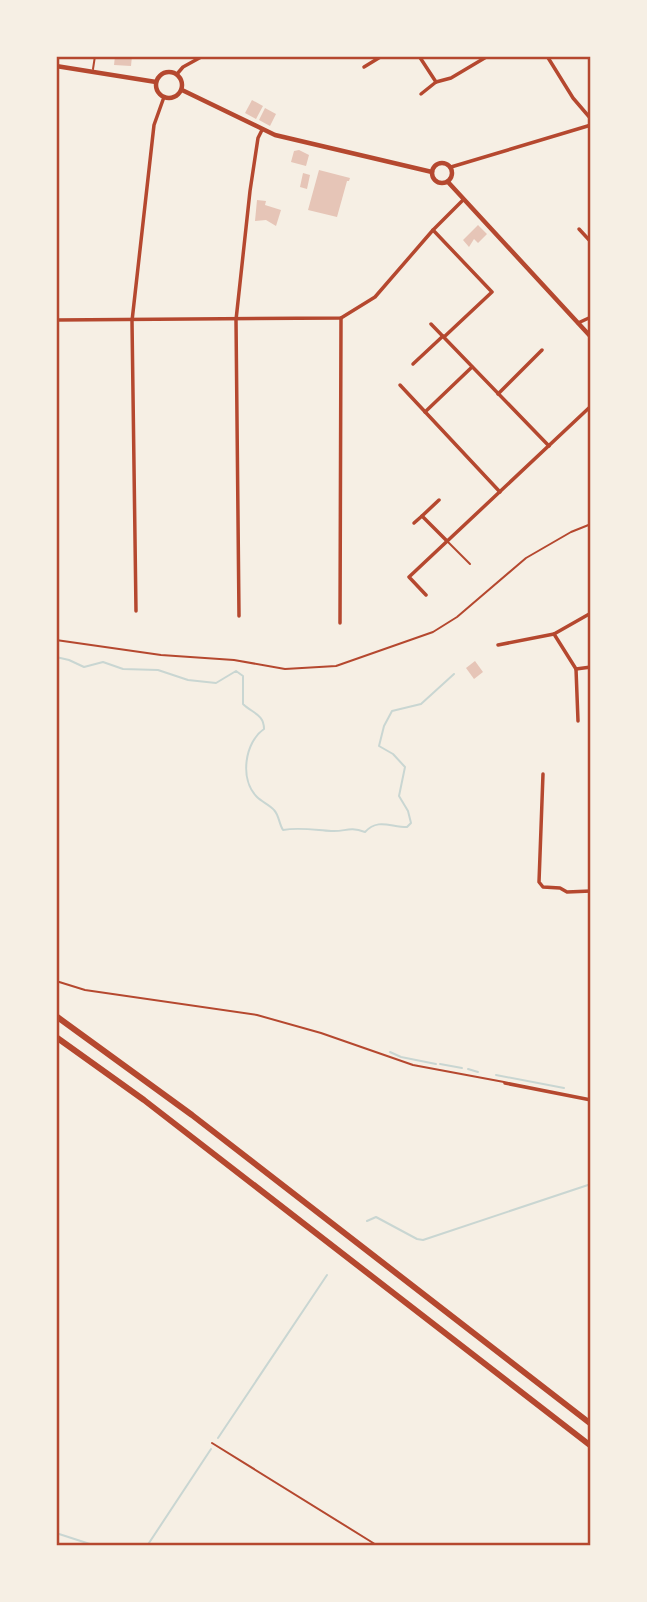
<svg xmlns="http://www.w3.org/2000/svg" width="647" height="1602" viewBox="0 0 647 1602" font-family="'Space Grotesk',sans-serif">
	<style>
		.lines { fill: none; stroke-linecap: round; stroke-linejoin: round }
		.stream { stroke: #c9d6d2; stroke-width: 2 }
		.building { fill: #e6c5b7 }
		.path { stroke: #b5482f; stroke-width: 2 }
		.service { stroke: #b5482f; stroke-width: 2 }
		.minor { stroke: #b5482f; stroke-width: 3.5 }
		.tertiary { stroke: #b5482f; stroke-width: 4.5 }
		.motorway { stroke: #b5482f; stroke-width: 6 }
		.neatline { fill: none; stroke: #b5482f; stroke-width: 2.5 }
	</style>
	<rect width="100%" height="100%" fill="#f6efe4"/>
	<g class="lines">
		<g class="stream">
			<path d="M56,657l13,3 15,7 19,-5 20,7 35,1 30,10 28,3 20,-12 7,5v28c9,9 21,10 21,25 -19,13 -25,50 -7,68 5,5 13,8 17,13 5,5 5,14 9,20 16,-3 32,0 48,1 15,1 17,-5 34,1 13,-14 25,-5 42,-5l4,-4 -3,-12 -9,-15 6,-29 -12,-13 -14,-8 5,-20 8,-15 29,-7 33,-30"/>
			<polyline points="390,1052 401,1057 436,1064"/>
			<polyline points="440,1064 462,1068"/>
			<polyline points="468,1069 478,1072"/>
			<polyline points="496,1075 564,1088"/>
			<polyline points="367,1221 376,1217 417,1239 423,1240 591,1184"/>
			<polyline points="218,1438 327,1275"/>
			<polyline points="56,1533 96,1546"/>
			<polyline points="147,1546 211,1449"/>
		</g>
	</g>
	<g class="building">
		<polygon points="115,56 132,56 131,66 114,65"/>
		<polygon points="252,100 263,106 256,119 245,113"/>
		<polygon points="265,108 276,114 270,126 259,120"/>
		<polygon points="299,150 309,155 306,166 291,162 294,151"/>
		<polygon points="319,170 350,178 349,181 347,181 337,217 308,210"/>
		<polygon points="303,173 310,175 307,189 300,187"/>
		<polygon points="257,200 266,201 265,205 281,210 276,226 266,220 255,221"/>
		<polygon points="478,225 487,234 478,243 474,239 469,247 463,240"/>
		<polygon points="475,661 483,672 474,679 466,668"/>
	</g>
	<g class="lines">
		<g class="path">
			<polyline points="56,640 161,655 234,660 285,669 336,666 433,632 457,617 526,558 571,532 591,524"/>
			<polyline points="212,1443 378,1546"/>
		</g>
		<g class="service">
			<polyline points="93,69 95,56"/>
			<polyline points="448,542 470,564"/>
			<polyline points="56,981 85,990 257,1015 321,1033 413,1065 504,1082"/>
		</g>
		<g class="minor">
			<polyline points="419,56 436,82"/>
			<polyline points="547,56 573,98 591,119"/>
			<polyline points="364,67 382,56"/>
			<polyline points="177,74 183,67 203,56"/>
			<polyline points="421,94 436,82 451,78 488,56"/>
			<polyline points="451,167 591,125"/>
			<polyline points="579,229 591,242"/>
			<polyline points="433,230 492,292 444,337"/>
			<polyline points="56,320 341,318 375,297 433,230 463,200"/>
			<polyline points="578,323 591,317"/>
			<polyline points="431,324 549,446"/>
			<polyline points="413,364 443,336"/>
			<polyline points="400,385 500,492"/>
			<polyline points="498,394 542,350"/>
			<polyline points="425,412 472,367"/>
			<polyline points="422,516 439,500"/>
			<polyline points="414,523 422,516 447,541"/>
			<polyline points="426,595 409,577 591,406"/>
			<polyline points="136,611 132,321 154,125 164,97"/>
			<polyline points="239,616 236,320 250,191 258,138 262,130"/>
			<polyline points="340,623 341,318"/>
			<polyline points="554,634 591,613"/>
			<polyline points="498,645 554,634 576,669 578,721"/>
			<polyline points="576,669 591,667"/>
			<polyline points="543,774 539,882 543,887 560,888 567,892 591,891"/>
			<polyline points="505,1083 591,1100"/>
		</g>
		<g class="tertiary">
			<polyline points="56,66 156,82"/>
			<circle cx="169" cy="85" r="13"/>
			<polyline points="182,90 275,135 432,172"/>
			<circle cx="442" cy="173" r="10"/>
			<polyline points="448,182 591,337"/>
		</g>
		<g class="motorway">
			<polyline points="56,1016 192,1115 591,1424"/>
			<polyline points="56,1037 144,1100 591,1446"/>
		</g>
	</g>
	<rect width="647" height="1602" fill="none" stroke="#f6efe4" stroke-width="116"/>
	<rect x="58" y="58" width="531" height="1486" class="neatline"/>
</svg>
